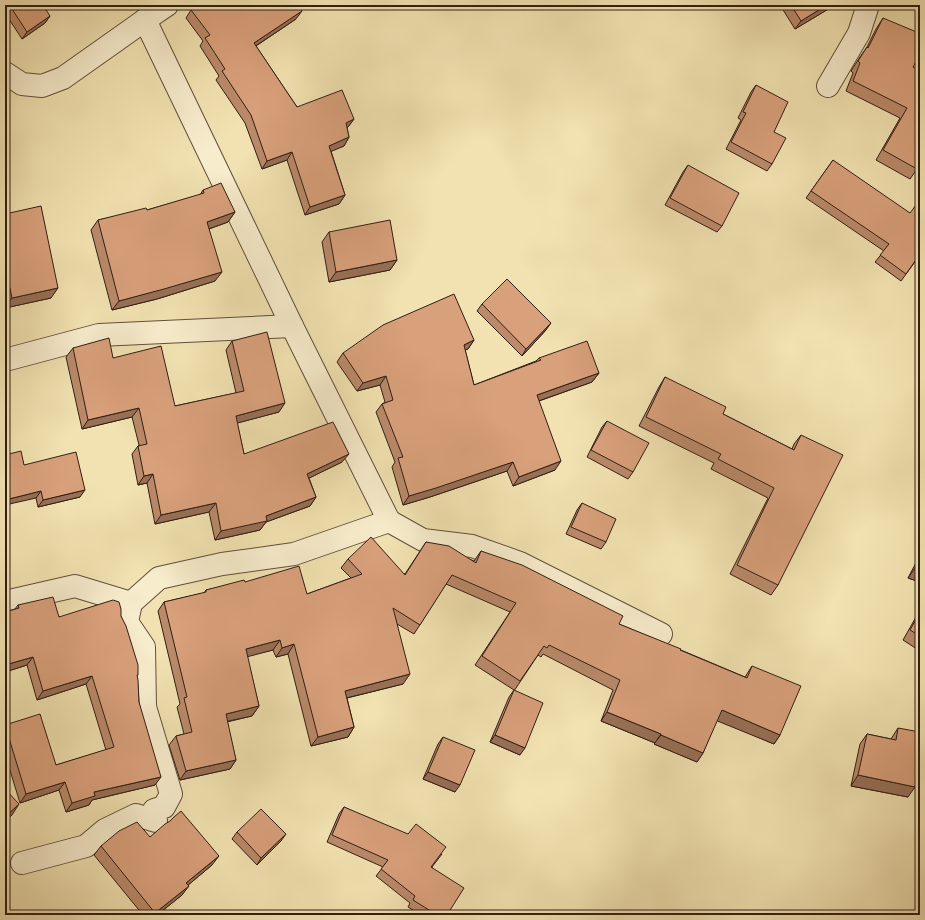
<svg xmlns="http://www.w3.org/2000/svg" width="925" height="920" viewBox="0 0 925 920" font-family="'IM FELL English',serif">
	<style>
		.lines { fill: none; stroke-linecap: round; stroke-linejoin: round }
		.minor-casing { stroke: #614f3b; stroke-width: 24 }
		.minor { stroke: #f7eccc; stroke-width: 22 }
		.wall { fill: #ba8a6a; stroke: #311e14 }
		.shaded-wall { fill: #977056; stroke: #311e14 }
		.building { fill: #d8a07b; stroke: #311e14 }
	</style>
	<rect width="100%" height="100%" fill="#f2e2b1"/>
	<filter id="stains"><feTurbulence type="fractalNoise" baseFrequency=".005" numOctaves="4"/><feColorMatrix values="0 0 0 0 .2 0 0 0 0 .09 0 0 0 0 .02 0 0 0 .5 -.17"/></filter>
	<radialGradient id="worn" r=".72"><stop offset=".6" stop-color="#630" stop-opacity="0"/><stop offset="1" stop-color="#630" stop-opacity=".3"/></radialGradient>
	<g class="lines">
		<g class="minor-casing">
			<g id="minor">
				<polyline points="145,20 292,326 389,521"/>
				<polyline points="5,73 22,84 42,86 63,78 145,20 167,5"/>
				<polyline points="828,86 859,33 868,5"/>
				<polyline points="5,360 99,335 292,326"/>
				<polyline points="5,602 75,586 131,603 159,578 222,564 294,554 389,521 423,540 472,546 520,563 661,634"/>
				<polyline points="22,863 86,846 105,830 136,815 156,821 154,810 164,807 171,794 145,707 144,647 127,622 131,603"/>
			</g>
		</g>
		<use href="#minor" class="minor"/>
	</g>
	<g class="wall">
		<polygon points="517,5 528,5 524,10"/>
		<polygon points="780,5 832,5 830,8 795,29"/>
		<polygon points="10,6 50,16 45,23 22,39 5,13"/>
		<polygon points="191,10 296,19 256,46 297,107 354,119 348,127 347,128 349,137 344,146 331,151 345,195 339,204 305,215 287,160 262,169 245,123 216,80 219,76 200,46 203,41 186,18"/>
		<polygon points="883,18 917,39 913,67 917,169 910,179 876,160 900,118 846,91 853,73 851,71 860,57 867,47 876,29"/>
		<polygon points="756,85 772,164 767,171 726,149 741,120 738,118 751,92"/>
		<polygon points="833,160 920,255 901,281 875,262 884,251 806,198"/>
		<polygon points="688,165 722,226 717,232 665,205 683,172"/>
		<polygon points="203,190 235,212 228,222 209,229 215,281 157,299 112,310 91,230 98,220 147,210 200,195"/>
		<polygon points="5,214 51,298 5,308"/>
		<polygon points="329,232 397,260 390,270 329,282 322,242"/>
		<polygon points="482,304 546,330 522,356 477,311"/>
		<polygon points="474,340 468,349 465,350 474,385 536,361 539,358 599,373 592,382 539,401 555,470 513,486 507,471 430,497 403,505 392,467 395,462 376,412 382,404 385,402 380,385 357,391 337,362 343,353"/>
		<polygon points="232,341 279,412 237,423 244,454 342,462 309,478 316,497 310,506 266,522 260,530 215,540 209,512 155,524 147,483 138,485 132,454 138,446 139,445 132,417 82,429 66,357 73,348 113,358 175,406 236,393 226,350"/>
		<polygon points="665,377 723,414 792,449 794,444 801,435 778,585 771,595 730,574 768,498 711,469 714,463 639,426 659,387"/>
		<polygon points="607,421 633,472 628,479 587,457 602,427"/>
		<polygon points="24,465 80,497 38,507 36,498"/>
		<polygon points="582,503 606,542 601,549 566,534 577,510"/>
		<polygon points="426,542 474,561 481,551 619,624 745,677 752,666 780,735 774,744 717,720 703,753 697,762 654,744 655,743 601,721 613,690 543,654 541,657 538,655 514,691 520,755 490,742 509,697 514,690 475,665 510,612 446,584 414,634 397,624 403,684 347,698 354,727 348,737 311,746 288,654 276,657 273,650 247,656 259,706 252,716 227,722 236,760 230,769 180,780 169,745 176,736 184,734 177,707 180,704 158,611 164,602 204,593 206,590 245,582 307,594 351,578 341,568 348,559 405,574"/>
		<polygon points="920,555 920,582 908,578"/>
		<polygon points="18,605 59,617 121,616 137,676 139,702 155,785 92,800 89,805 66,812 59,790 20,803 5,754 5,725 56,765 106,750 86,684 37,700 27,665 5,672 5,612 15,609"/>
		<polygon points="920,610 920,651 903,640"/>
		<polygon points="898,728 908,797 851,786 860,744 867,734 891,739"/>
		<polygon points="443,737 455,792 423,779 438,744"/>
		<polygon points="344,807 442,854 432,867 447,915 421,915 408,907 410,903 376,876 383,867 327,842 339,814"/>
		<polygon points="237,832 281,841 257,865 232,839"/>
		<polygon points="150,837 212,865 188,885 182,895 157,915 143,915 94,855 101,846"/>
	</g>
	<g class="shaded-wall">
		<polygon points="827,5 832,5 830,8 795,29 801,21"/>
		<polygon points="302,11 296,19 248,51 254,43"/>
		<polygon points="50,16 45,23 22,39 27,32"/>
		<polygon points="354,119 348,127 340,132 346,123"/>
		<polygon points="349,137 344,146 323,155 329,146"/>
		<polygon points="292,152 287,160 262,169 267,161"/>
		<polygon points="345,195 339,204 305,215 310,207"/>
		<polygon points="235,212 228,222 200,232 207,222"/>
		<polygon points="397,260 390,270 329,282 336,272"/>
		<polygon points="222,272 215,281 157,299 112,310 119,301"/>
		<polygon points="10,288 5,296 5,290"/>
		<polygon points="58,288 51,298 5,308 12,298"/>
		<polygon points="551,323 546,330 522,356 526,349"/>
		<polygon points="474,340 468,349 458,353 464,345"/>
		<polygon points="599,373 592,382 530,404 537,395"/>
		<polygon points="386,376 380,385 357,391 363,383"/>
		<polygon points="285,403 279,412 230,425 236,416"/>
		<polygon points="139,408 132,417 82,429 88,420"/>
		<polygon points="349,454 342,462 301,482 307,474"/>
		<polygon points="561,461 555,470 513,486 519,477"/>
		<polygon points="513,462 507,471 430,497 403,505 409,496"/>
		<polygon points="153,474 147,483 138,485 144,476"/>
		<polygon points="85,490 80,497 38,507 43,500"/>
		<polygon points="41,491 36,498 5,505 5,500"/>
		<polygon points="316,497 310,506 266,522 260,530 215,540 221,531 266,516"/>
		<polygon points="216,503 209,512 155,524 161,515"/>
		<polygon points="915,568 920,569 920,582 908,578"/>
		<polygon points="280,640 273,650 239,659 246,649"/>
		<polygon points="294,644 288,654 276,657 282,648"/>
		<polygon points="33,657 27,665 5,672 5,665"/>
		<polygon points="410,674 403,684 338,700 345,691"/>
		<polygon points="92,676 86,684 37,700 43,691"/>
		<polygon points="259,706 252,716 219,723 226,714"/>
		<polygon points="722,710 780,735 774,744 715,720"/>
		<polygon points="607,712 661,734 655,743 601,721"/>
		<polygon points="354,727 348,737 311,746 318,737"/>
		<polygon points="495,735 525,748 520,755 490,742"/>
		<polygon points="661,735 703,753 697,762 654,744"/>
		<polygon points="236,760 230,769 180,780 186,771"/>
		<polygon points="428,772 460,785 455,792 423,779"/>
		<polygon points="858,775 915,787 908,797 851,786"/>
		<polygon points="161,777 155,785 92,800 89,805 66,812 72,803 94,792"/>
		<polygon points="65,782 59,790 20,803 26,794"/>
		<polygon points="19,804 12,815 5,821 5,817"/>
		<polygon points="286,834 281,841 257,865 261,858"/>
		<polygon points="219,856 212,865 180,892 186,883"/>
		<polygon points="189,886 182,895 157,915 154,915 155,913"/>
	</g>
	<g class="building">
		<polygon points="11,5 43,5 50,16 27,32 10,6"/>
		<polygon points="197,5 298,5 302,11 254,43 297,107 342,90 354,119 346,123 349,137 329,146 345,195 310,207 292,152 267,161 251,115 222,71 225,69 205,38 210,35 191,10"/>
		<polygon points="791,5 827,5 801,21"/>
		<polygon points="883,18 919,33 917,39 920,41 920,55 913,67 920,71 920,164 917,169 883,150 907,108 853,81 860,63 858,61 867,47 868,48"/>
		<polygon points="756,85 788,102 774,132 786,138 772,164 731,142 746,113 743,112"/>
		<polygon points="833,160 910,213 916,205 920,208 920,254 906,274 880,255 889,244 811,191"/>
		<polygon points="688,165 739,193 722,226 670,198"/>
		<polygon points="221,183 235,212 207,222 222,272 164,289 119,301 98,220 146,208 147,210 204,193 203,190"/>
		<polygon points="41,206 58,288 12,298 10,288 5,290 5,214"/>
		<polygon points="390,220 397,260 336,272 329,232"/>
		<polygon points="507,279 551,323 526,349 482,304"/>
		<polygon points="454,294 474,340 464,345 474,385 541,360 539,358 587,341 599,373 537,395 561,461 519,477 513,462 436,488 409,496 398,458 403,457 382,404 393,400 386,376 363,383 343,353 383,325"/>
		<polygon points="267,332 285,403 236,416 244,454 333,422 349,454 307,474 316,497 266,516 267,521 221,531 216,503 161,515 153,474 144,476 138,446 147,444 139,408 88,420 73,348 109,338 113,358 161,346 175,406 244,391 232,341"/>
		<polygon points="665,377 726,407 723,414 794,450 801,435 843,455 778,585 737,565 774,488 718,459 721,454 646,417"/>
		<polygon points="607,421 649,443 633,472 591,450"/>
		<polygon points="21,451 24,465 76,452 85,490 43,500 41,491 5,500 5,455"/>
		<polygon points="582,503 616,519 606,542 571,527"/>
		<polygon points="371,537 405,575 426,542 449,546 476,563 481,551 522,565 623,616 619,624 681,649 680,650 747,678 752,666 801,686 780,735 722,710 703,753 661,735 661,734 607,712 620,680 549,645 547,648 544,646 520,681 482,656 516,603 452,575 420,625 393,608 410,674 345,691 354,727 318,737 294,644 282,648 280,640 246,649 259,706 226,714 236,760 186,771 176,736 192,732 184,698 187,697 164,602 206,592 206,590 244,580 245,582 299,566 307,594 362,574 348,559"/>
		<polygon points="920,559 920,569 915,568"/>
		<polygon points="53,597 59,617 113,600 119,602 121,609 121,616 126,626 138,665 138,675 137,675 138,680 139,702 161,777 94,792 95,796 72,803 65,782 26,794 5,725 40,714 56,765 114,747 92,676 43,691 33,657 5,665 5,612 19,608 18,605"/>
		<polygon points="920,612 920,636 910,630"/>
		<polygon points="514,690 543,703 525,748 495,735"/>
		<polygon points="898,728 920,732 920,761 915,787 858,775 867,734 896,740"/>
		<polygon points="443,737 475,750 460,785 428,772"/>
		<polygon points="5,789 19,804 5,817"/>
		<polygon points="344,807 408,834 416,824 446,847 431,867 464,888 447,915 437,915 413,900 415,896 381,869 388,860 332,835"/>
		<polygon points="261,809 286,834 261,858 237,832"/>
		<polygon points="181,811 219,856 186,883 189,886 155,913 101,846 119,831 137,822 150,837 165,824 170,821 174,817"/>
	</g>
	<rect width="925" height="920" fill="none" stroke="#f2e2b1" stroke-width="20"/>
	<rect x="6" y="6" width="913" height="908" fill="none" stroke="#311e14" stroke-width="2"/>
	<rect x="10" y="10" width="905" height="900" fill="none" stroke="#311e14"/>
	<rect width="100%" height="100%" filter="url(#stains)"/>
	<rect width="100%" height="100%" fill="url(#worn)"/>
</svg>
